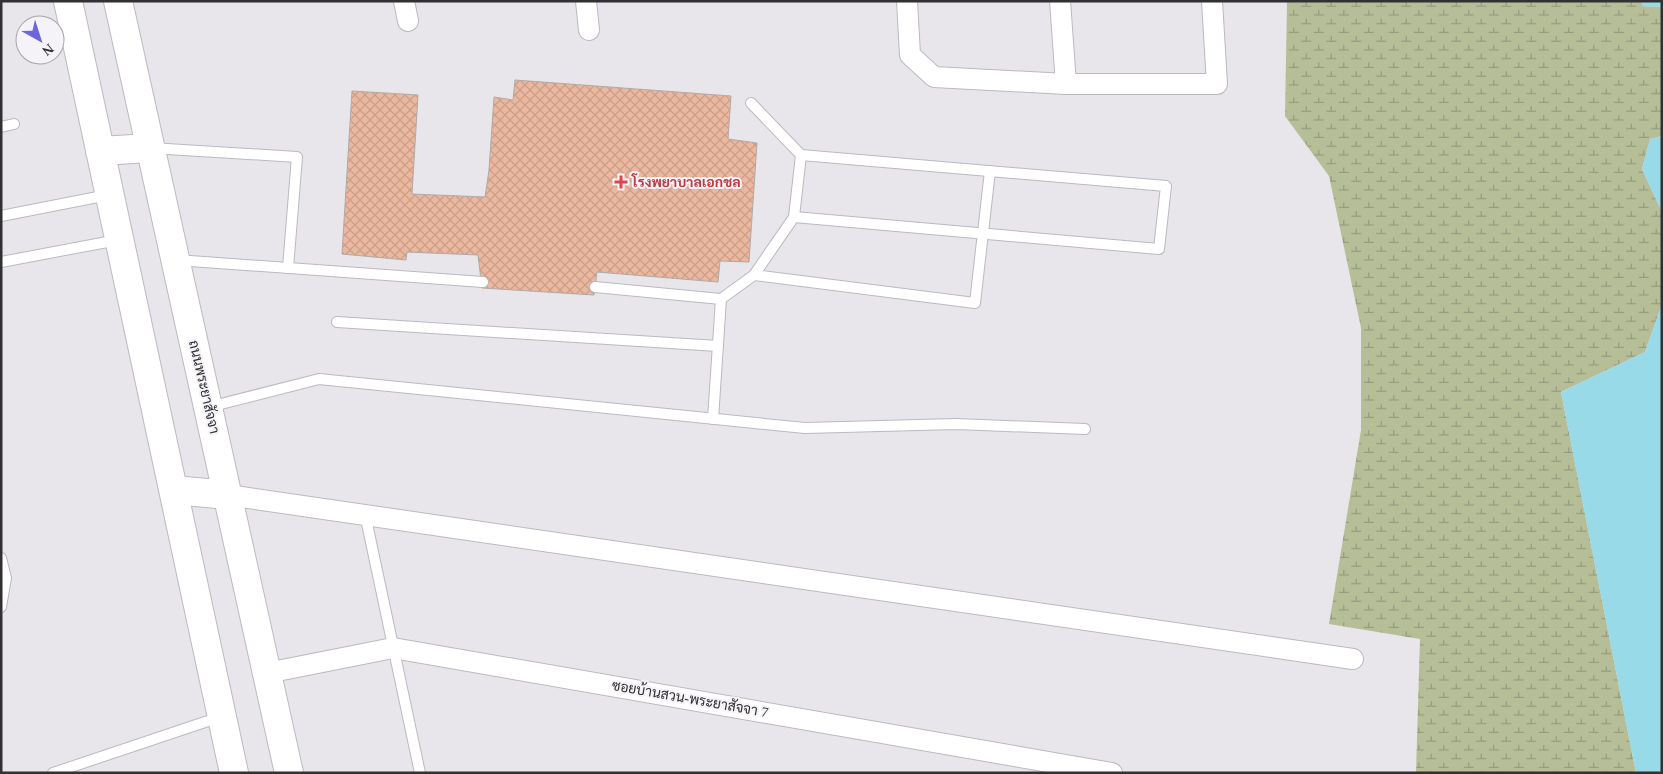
<svg xmlns="http://www.w3.org/2000/svg" width="1663" height="774" viewBox="0 0 1663 774" font-family="'Times New Roman',Sarabun,serif">
	<style>
		.wetland { fill: url(#wetland-marsh) }
		.water { fill: #99dae9 }
		.building { fill: url(#building-cross-hatch); stroke: #b0aaa7 }
		.lines { fill: none; stroke-linecap: round; stroke-linejoin: round }
		.service-casing { stroke: #bcb9bf; stroke-width: 12 }
		.minor-casing { stroke: #bcb9bf; stroke-width: 22 }
		.secondary-casing { stroke: #bcb9bf; stroke-width: 30 }
		.service { stroke: #fff; stroke-width: 10 }
		.minor { stroke: #fff; stroke-width: 20 }
		.secondary { stroke: #fff; stroke-width: 28 }
		.health-dot { fill: #e0444e; stroke: #f5f3f8; stroke-width: 2 }
		.labels { text-anchor: middle; dominant-baseline: central; stroke-width: 4; stroke-linejoin: round; paint-order: stroke }
		.health-label { font-size: 14px; font-weight: bold; fill: #be3a42; stroke: #f5f3f8; text-anchor: start }
		.street-label { font-size: 14px; fill: #313032; stroke: #f5f3f8 }
	</style>
	<defs>
		<pattern id="wetland-marsh" width="20" height="14" patternUnits="userSpaceOnUse" patternTransform="scale(1.25)"><rect width="20" height="14" fill="#b6be98"/><path d="M1 5h8M5 5V1M11 12h8M15 12V8" fill="none" stroke="#959b7d"/></pattern>
		<pattern id="building-cross-hatch" width="8" height="8" patternUnits="userSpaceOnUse" patternTransform="scale(1.25)"><rect width="8" height="8" fill="#ebb89f"/><path d="M0 0l8 8M0 8l8-8" fill="none" stroke="#ca9e89"/></pattern>
	</defs>
	<rect width="100%" height="100%" fill="#e8e5eb"/>
	<polygon class="wetland" points="1287,1 1643,1 1642,6 1662,7 1662,136 1650,139 1642,169 1662,212 1662,304 1645,352 1561,392 1636,773 1416,773 1420,639 1329,624 1361,430 1361,328 1329,176 1285,116"/>
	<g class="water">
		<polygon points="1643,1 1662,1 1662,7 1642,6"/>
		<polygon points="1662,136 1662,212 1642,169 1650,139"/>
		<polygon points="1662,304 1662,773 1636,773 1561,392 1645,352"/>
	</g>
	<polygon class="building" points="515,80 731,96 728,139 757,143 749,262 720,261 718,282 597,272 594,295 482,288 478,255 407,252 406,260 342,254 352,91 418,95 412,194 485,197 489,170 494,97 513,100"/>
	<g class="lines">
		<g class="service-casing">
			<g id="service">
				<polyline points="1,127 14,124"/>
				<polyline points="151,148 297,157 288,268"/>
				<polyline points="1,216 108,195"/>
				<polyline points="794,217 1159,249 1166,186 801,155"/>
				<polyline points="176,260 483,282"/>
				<polyline points="1,262 118,240"/>
				<polyline points="754,275 975,303 990,171"/>
				<polyline points="595,287 721,299 754,275 794,217 801,155 751,103"/>
				<polyline points="337,322 718,346"/>
				<polyline points="209,407 319,379 805,428 956,424 1085,429"/>
				<polyline points="713,419 721,299"/>
				<polyline points="365,514 420,773"/>
				<polyline points="1,558 6,578 1,607"/>
				<polyline points="53,773 220,717"/>
			</g>
		</g>
		<g class="minor-casing">
			<g id="minor">
				<polyline points="404,1 408,21"/>
				<polyline points="586,1 589,30"/>
				<polyline points="907,1 910,55 934,77 1066,84"/>
				<polyline points="1060,1 1066,84 1217,84 1212,1"/>
				<polyline points="228,495 1353,659"/>
				<polyline points="267,673 393,648 1112,773"/>
			</g>
		</g>
		<g class="secondary-casing">
			<g id="secondary">
				<polyline points="68,1 234,773"/>
				<polyline points="118,1 289,773"/>
				<polyline points="100,151 150,148"/>
				<polyline points="174,490 228,495"/>
			</g>
		</g>
		<use href="#service" class="service"/>
		<use href="#minor" class="minor"/>
		<use href="#secondary" class="secondary"/>
	</g>
	<path class="health-dot" d="M618.5 174.5h5v5h5v5h-5v5h-5v-5h-5v-5h5z"/>
	<g class="labels">
		<g class="health-label">
			<text x="632" y="182">โรงพยาบาลเอกชล</text>
		</g>
		<g class="street-label">
			<text transform="translate(204 387) rotate(77)">ถนนพระยาสัจจา</text>
			<text transform="translate(690 699) rotate(10)">ซอยบ้านสวน-พระยาสัจจา 7</text>
		</g>
	</g>
	<rect width="1663" height="774" fill="none" stroke="#313032" stroke-width="5"/>
	<g transform="translate(40 40) rotate(141)"><circle r="24" fill="#f5f3f8" stroke="#a7a5a9"/>
	<path d="M0-4L9 19L0 12L-9 19Z" fill="#6d65df"/>
	<text y="-8" font-size="14" font-weight="bold" text-anchor="middle" fill="#313032">N</text>
	</g>
</svg>
